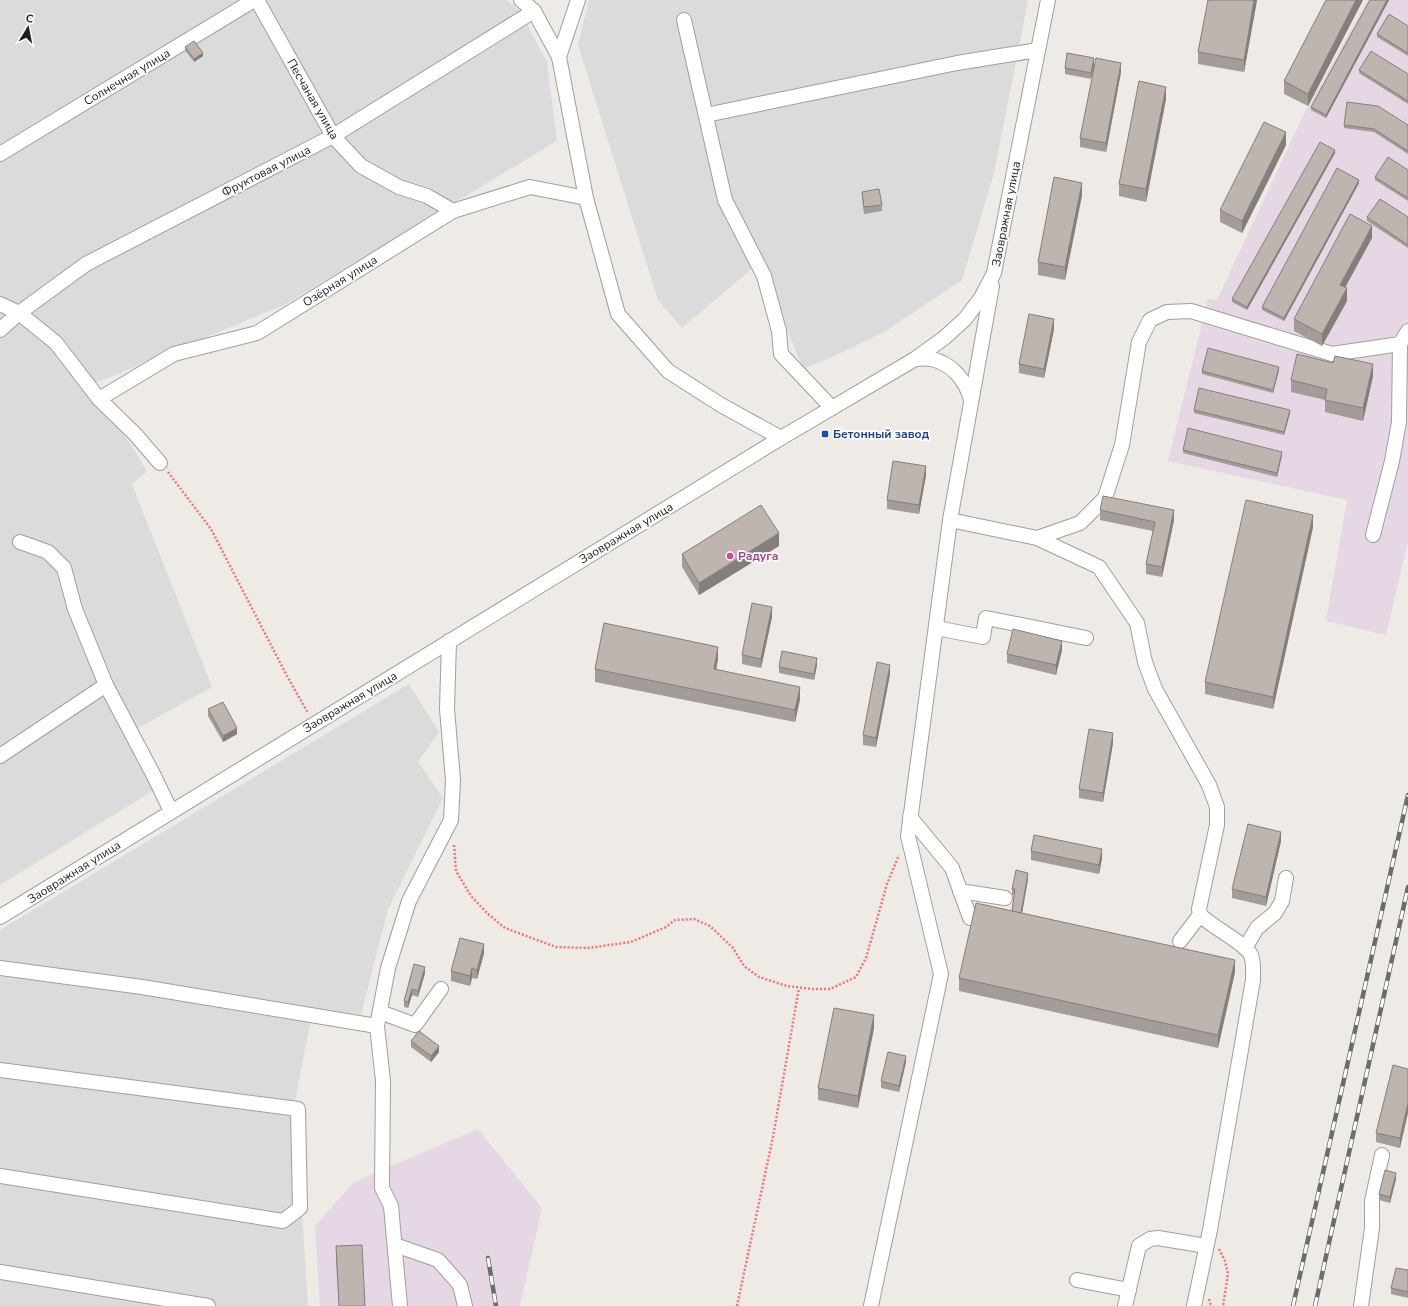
<svg xmlns="http://www.w3.org/2000/svg" width="1408" height="1306" viewBox="0 0 1408 1306" font-family="'Nunito Sans',sans-serif">
	<style>
		.residential { fill: #dcdbdb }
		.industrial { fill: #e6d7e5 }
		.lines { fill: none; stroke-linecap: round; stroke-linejoin: round }
		.minor-casing { stroke: #9f9f9f; stroke-width: 16 }
		.path { stroke: #ee7678; stroke-width: 2.5; stroke-dasharray: 2 2; stroke-linecap: butt }
		.minor { stroke: #fff; stroke-width: 14 }
		.rail-casing { stroke: #6c6c6c; stroke-width: 4.5 }
		.rail { stroke: #fff; stroke-width: 3; stroke-dasharray: 9; stroke-linecap: butt }
		.wall { fill: #a39c98 }
		.shaded-wall { fill: #857f7c }
		.building { fill: #beb5b1; stroke: #857f7c }
		.transit-dot { fill: #1a4fb4; stroke: #fff; stroke-width: 1.5 }
		.hotel-dot { fill: #d1479c; stroke: #fff; stroke-width: 1.5 }
		.labels { text-anchor: middle; dominant-baseline: central; stroke-width: 3.5; stroke-linejoin: round; paint-order: stroke }
		.street-label { font-size: 12px; fill: #1e1e1e; stroke: #fff }
		.transit-label { font-size: 12px; font-weight: bold; fill: #164399; stroke: #fff; text-anchor: start }
		.hotel-label { font-size: 12px; font-weight: bold; fill: #b23c85; stroke: #fff; text-anchor: start }
	</style>
	<rect width="100%" height="100%" fill="#eeeae5"/>
	<g class="residential">
		<polygon points="0,0 506,0 520,11 547,62 557,141 284,305 93,384 147,471 132,484 212,687 131,732 154,790 0,885"/>
		<polygon points="589,0 1028,0 994,173 962,280 884,332 832,357 803,369 770,286 755,266 682,328 658,300 578,45"/>
		<polygon points="409,684 439,732 418,762 443,798 388,909 361,1015 313,1008 295,1102 308,1306 0,1306 0,930"/>
	</g>
	<g class="industrial">
		<polygon points="1367,0 1408,0 1408,542 1386,635 1326,621 1347,500 1168,461 1208,299 1217,300 1301,120"/>
		<polygon points="478,1129 542,1208 520,1306 320,1306 315,1226 354,1182"/>
	</g>
	<g class="lines">
		<g class="minor-casing">
			<g id="minor">
				<polyline points="257,0 333,136 361,166 399,187 427,196 453,211"/>
				<polyline points="521,0 534,11 559,57 586,198 618,314 668,371 721,405 781,438"/>
				<polyline points="684,20 725,200 764,276 779,331 781,354 832,408"/>
				<polyline points="559,57 578,0"/>
				<polyline points="706,115 957,63 1038,50"/>
				<polyline points="0,154 254,0"/>
				<polyline points="0,304 19,313 56,343 99,399 135,434 160,463"/>
				<polyline points="0,330 19,313 86,264 333,136 534,11"/>
				<path d="M915,359c5,0 10,-1 16,0 21,4 35,22 40,41"/>
				<polyline points="99,399 174,354 257,333 453,211 530,187 586,198"/>
				<path d="M950,520l87,18 62,29 38,56 8,39 10,27 54,96 8,22v18l-18,84 1,6c12,12 45,28 51,40 3,8 2,17 2,25l-43,250 -16,76"/>
				<polyline points="1373,535 1392,461 1399,422 1400,344"/>
				<polyline points="1037,538 1080,523 1105,498 1122,445 1139,342 1150,320 1167,312 1191,311 1332,354 1400,344 1408,331"/>
				<polyline points="20,542 48,552 64,568 75,609 106,685 153,774 171,811"/>
				<polyline points="936,628 983,637 986,618 1086,638"/>
				<polyline points="0,756 106,685"/>
				<polyline points="910,817 952,868 970,918"/>
				<polyline points="960,891 1005,898"/>
				<polyline points="0,917 781,438 915,359 944,338 965,319 981,298 994,273 1048,0"/>
				<polyline points="1180,941 1200,915"/>
				<polyline points="1245,948 1257,928 1275,913 1282,901 1286,878"/>
				<polyline points="0,968 142,987 377,1026"/>
				<polyline points="380,1012 415,1025 441,989"/>
				<polyline points="0,1070 298,1109 300,1208 283,1221 0,1176"/>
				<polyline points="395,1245 438,1260 460,1285 465,1306"/>
				<polyline points="0,1272 208,1306"/>
				<polyline points="1077,1280 1129,1290"/>
				<polyline points="400,1306 391,1206 382,1188 383,1081 377,1026 388,968 409,901 451,820 453,780 447,709 449,641"/>
				<polyline points="871,1306 941,974 908,836 950,520 992,286"/>
				<polyline points="1125,1306 1139,1246 1150,1239 1158,1238 1206,1246"/>
				<polyline points="1361,1306 1372,1228 1372,1201 1382,1155"/>
			</g>
		</g>
		<g class="path">
			<polyline points="168,472 211,529 287,676 308,713"/>
			<polyline points="454,845 456,871 471,896 488,914 505,928 556,947 588,948 631,942 666,927 675,920 694,919 710,926 733,948 744,966 759,977 787,986 812,989 830,989 856,977 866,958 887,884 899,855"/>
			<polyline points="1219,1249 1225,1261 1228,1274 1223,1306"/>
			<polyline points="1209,1299 1211,1306"/>
			<polyline points="737,1306 773,1137 799,988"/>
		</g>
		<use href="#minor" class="minor"/>
		<g class="rail-casing">
			<g id="rail">
				<polyline points="488,1258 496,1306"/>
				<polyline points="1293,1306 1408,795"/>
				<polyline points="1315,1306 1408,887"/>
			</g>
		</g>
		<use href="#rail" class="rail"/>
	</g>
	<g class="wall">
		<polygon points="1208,0 1257,0 1244,72 1198,64 1198,52"/>
		<polygon points="1363,0 1308,106 1284,94 1284,81"/>
		<polygon points="1370,0 1389,0 1326,118 1311,110 1311,107"/>
		<polygon points="1408,26 1408,56 1377,37 1377,34"/>
		<polygon points="185,47 203,56 194,62 185,50"/>
		<polygon points="1094,65 1091,79 1065,74 1065,68"/>
		<polygon points="1359,70 1408,74 1408,104 1359,73"/>
		<polygon points="1121,72 1106,152 1080,147 1080,138"/>
		<polygon points="1166,99 1146,202 1119,196 1119,184"/>
		<polygon points="1344,125 1408,125 1408,154 1374,132 1344,128"/>
		<polygon points="1286,145 1242,233 1220,222 1220,210"/>
		<polygon points="1335,153 1247,310 1232,302 1232,299"/>
		<polygon points="1408,170 1408,201 1375,180 1375,177"/>
		<polygon points="1359,183 1284,321 1262,310 1262,307"/>
		<polygon points="862,192 882,205 882,211 864,214 862,198"/>
		<polygon points="1082,195 1065,280 1038,275 1038,262"/>
		<polygon points="1367,217 1408,217 1408,248 1367,221"/>
		<polygon points="1372,238 1345,287 1347,301 1322,346 1294,331 1294,319"/>
		<polygon points="1054,329 1044,378 1019,373 1019,364"/>
		<polygon points="1279,370 1273,393 1202,374 1202,371"/>
		<polygon points="1373,376 1363,421 1325,412 1325,400 1291,392 1291,380"/>
		<polygon points="1194,410 1290,413 1284,435 1194,413"/>
		<polygon points="1183,450 1282,455 1277,477 1183,453"/>
		<polygon points="926,475 919,514 887,509 887,500"/>
		<polygon points="1100,510 1174,520 1162,577 1146,574 1146,564 1153,531 1100,520"/>
		<polygon points="1313,527 1273,709 1205,694 1205,682"/>
		<polygon points="779,546 699,595 682,567 682,554"/>
		<polygon points="772,617 761,668 742,664 742,655"/>
		<polygon points="1062,650 1056,675 1007,663 1007,654"/>
		<polygon points="718,659 716,669 800,699 795,722 595,682 595,669"/>
		<polygon points="817,665 814,680 779,673 779,667"/>
		<polygon points="890,674 876,747 863,745 863,735"/>
		<polygon points="208,709 237,734 223,742 208,716"/>
		<polygon points="1113,743 1103,802 1079,798 1079,789"/>
		<polygon points="1281,841 1266,906 1232,898 1232,889"/>
		<polygon points="1031,851 1102,858 1099,874 1031,860"/>
		<polygon points="1028,879 1022,913 1235,972 1218,1048 959,991 959,978 1012,911 1014,895 1012,895 1012,889"/>
		<polygon points="484,953 477,979 472,978 470,986 451,981 451,971"/>
		<polygon points="414,964 425,973 418,997 412,995 408,1008 404,1007 404,1001"/>
		<polygon points="874,1028 858,1108 818,1100 818,1088"/>
		<polygon points="411,1041 439,1052 431,1062 411,1047"/>
		<polygon points="906,1062 899,1092 881,1088 881,1081"/>
		<polygon points="1408,1069 1400,1148 1376,1142 1376,1133"/>
		<polygon points="1396,1179 1390,1203 1379,1200 1379,1194"/>
		<polygon points="336,1246 365,1306 339,1306 336,1259"/>
		<polygon points="1408,1270 1408,1298 1391,1294 1391,1288"/>
	</g>
	<g class="shaded-wall">
		<polygon points="1254,0 1257,0 1244,72 1244,60"/>
		<polygon points="1356,0 1363,0 1308,106 1308,94"/>
		<polygon points="1387,0 1389,0 1326,118 1326,115"/>
		<polygon points="203,53 203,56 194,62 194,59"/>
		<polygon points="1094,58 1094,65 1091,79 1091,73"/>
		<polygon points="1121,63 1121,72 1106,152 1106,143"/>
		<polygon points="1166,87 1166,99 1146,202 1146,189"/>
		<polygon points="1286,132 1286,145 1242,233 1242,221"/>
		<polygon points="1335,150 1335,153 1247,310 1247,307"/>
		<polygon points="1359,180 1359,183 1284,321 1284,318"/>
		<polygon points="1082,183 1082,195 1065,280 1065,267"/>
		<polygon points="1372,226 1372,238 1340,297 1340,285"/>
		<polygon points="1347,288 1347,301 1322,346 1322,334"/>
		<polygon points="1054,319 1054,329 1044,378 1044,369"/>
		<polygon points="1373,364 1373,376 1363,421 1363,408"/>
		<polygon points="1279,367 1279,370 1273,393 1273,390"/>
		<polygon points="1290,410 1290,413 1284,435 1284,432"/>
		<polygon points="1282,452 1282,455 1277,477 1277,473"/>
		<polygon points="926,466 926,475 919,514 919,505"/>
		<polygon points="1174,510 1174,520 1162,577 1162,567"/>
		<polygon points="1313,515 1313,527 1273,709 1273,697"/>
		<polygon points="779,533 779,546 699,595 699,583"/>
		<polygon points="772,607 772,617 761,668 761,659"/>
		<polygon points="1062,641 1062,650 1056,675 1056,665"/>
		<polygon points="718,647 718,659 714,681 714,669"/>
		<polygon points="817,658 817,665 814,680 814,674"/>
		<polygon points="890,665 890,674 876,747 876,738"/>
		<polygon points="800,687 800,699 795,722 795,710"/>
		<polygon points="237,728 237,734 223,742 223,736"/>
		<polygon points="1113,733 1113,743 1103,802 1103,793"/>
		<polygon points="1281,832 1281,841 1266,906 1266,897"/>
		<polygon points="1102,849 1102,858 1099,874 1099,865"/>
		<polygon points="1028,873 1028,879 1020,925 1020,919"/>
		<polygon points="484,944 484,953 477,979 477,970"/>
		<polygon points="1235,960 1235,972 1218,1048 1218,1035"/>
		<polygon points="425,967 425,973 418,997 418,991"/>
		<polygon points="472,968 472,978 470,986 470,976"/>
		<polygon points="412,989 412,995 408,1008 408,1002"/>
		<polygon points="874,1015 874,1028 858,1108 858,1096"/>
		<polygon points="439,1046 439,1052 431,1062 431,1056"/>
		<polygon points="906,1056 906,1062 899,1092 899,1086"/>
		<polygon points="1408,1103 1408,1113 1400,1148 1400,1138"/>
		<polygon points="1396,1173 1396,1179 1390,1203 1390,1197"/>
	</g>
	<g class="building">
		<polygon points="1208,0 1254,0 1244,60 1198,52"/>
		<polygon points="1326,0 1356,0 1308,94 1284,81"/>
		<polygon points="1370,0 1387,0 1326,115 1311,107"/>
		<polygon points="1389,14 1408,26 1408,53 1377,34"/>
		<polygon points="194,41 203,53 194,59 185,47"/>
		<polygon points="1371,51 1408,74 1408,101 1359,70"/>
		<polygon points="1067,53 1094,58 1091,73 1065,68"/>
		<polygon points="1096,58 1121,63 1106,143 1080,138"/>
		<polygon points="1139,81 1166,87 1146,189 1119,184"/>
		<polygon points="1347,102 1378,106 1408,125 1408,151 1374,129 1344,125"/>
		<polygon points="1264,122 1286,132 1242,221 1220,210"/>
		<polygon points="1320,142 1335,150 1247,307 1232,299"/>
		<polygon points="1388,157 1408,170 1408,198 1375,177"/>
		<polygon points="1337,168 1359,180 1284,318 1262,307"/>
		<polygon points="1054,177 1082,183 1065,267 1038,262"/>
		<polygon points="879,189 882,205 864,207 862,192"/>
		<polygon points="1380,199 1408,217 1408,245 1367,217"/>
		<polygon points="1350,214 1372,226 1340,285 1347,288 1322,334 1294,319"/>
		<polygon points="1029,314 1054,319 1044,369 1019,364"/>
		<polygon points="1208,348 1279,367 1273,390 1202,371"/>
		<polygon points="1297,354 1333,363 1335,356 1373,364 1363,408 1325,400 1327,389 1291,380"/>
		<polygon points="1199,388 1290,410 1284,432 1194,410"/>
		<polygon points="1188,428 1282,452 1277,473 1183,450"/>
		<polygon points="893,461 926,466 919,505 887,500"/>
		<polygon points="1103,496 1174,510 1162,567 1146,564 1155,522 1100,510"/>
		<polygon points="1246,500 1313,515 1273,697 1205,682"/>
		<polygon points="761,505 779,533 699,583 682,554"/>
		<polygon points="752,603 772,607 761,659 742,655"/>
		<polygon points="604,623 718,647 714,669 800,687 795,710 595,669"/>
		<polygon points="1013,629 1062,641 1056,665 1007,654"/>
		<polygon points="782,651 817,658 814,674 779,667"/>
		<polygon points="877,662 890,665 876,738 863,735"/>
		<polygon points="223,702 237,728 223,736 208,709"/>
		<polygon points="1089,729 1113,733 1103,793 1079,789"/>
		<polygon points="1248,824 1281,832 1266,897 1232,889"/>
		<polygon points="1034,835 1102,849 1099,865 1031,851"/>
		<polygon points="1016,870 1028,873 1021,913 1012,911 1015,889 1012,889"/>
		<polygon points="976,903 1235,960 1218,1035 959,978"/>
		<polygon points="460,938 484,944 477,970 472,968 470,976 451,971"/>
		<polygon points="414,964 425,967 418,991 412,989 408,1002 404,1001"/>
		<polygon points="834,1008 874,1015 858,1096 818,1088"/>
		<polygon points="419,1031 439,1046 431,1056 411,1041"/>
		<polygon points="888,1052 906,1056 899,1086 881,1081"/>
		<polygon points="1393,1065 1408,1069 1408,1103 1400,1138 1376,1133"/>
		<polygon points="1385,1170 1396,1173 1390,1197 1379,1194"/>
		<polygon points="362,1245 365,1306 339,1306 336,1246"/>
		<polygon points="1396,1268 1408,1270 1408,1292 1391,1288"/>
	</g>
	<rect class="transit-dot" x="821" y="430" width="8" height="8" rx="2"/>
	<circle class="hotel-dot" cx="730" cy="556" r="4"/>
	<g class="labels">
		<g class="street-label">
			<text transform="translate(127 77) rotate(-31)">Солнечная улица</text>
			<text transform="translate(313 99) rotate(60)">Песчаная улица</text>
			<text transform="translate(266 171) rotate(-27)">Фруктовая улица</text>
			<text transform="translate(1006 214) rotate(-79)">Заовражная улица</text>
			<text transform="translate(340 281) rotate(-32)">Озёрная улица</text>
			<text transform="translate(626 533) rotate(-31)">Заовражная улица</text>
			<text transform="translate(350 702) rotate(-31)">Заовражная улица</text>
			<text transform="translate(74 872) rotate(-32)">Заовражная улица</text>
		</g>
		<g class="transit-label">
			<text x="833" y="434">Бетонный завод</text>
		</g>
		<g class="hotel-label">
			<text x="738" y="556">Радуга</text>
		</g>
	</g>
	<g transform="translate(28 28) rotate(10)" stroke="#ffffff" stroke-width="3" paint-order="stroke">
	<path d="M0-3L7 15L0 10L-7 15Z" fill="#1e1e1e"/>
	<text y="-6" font-size="11" font-weight="bold" text-anchor="middle" fill="#1e1e1e">С</text>
	</g>
</svg>
